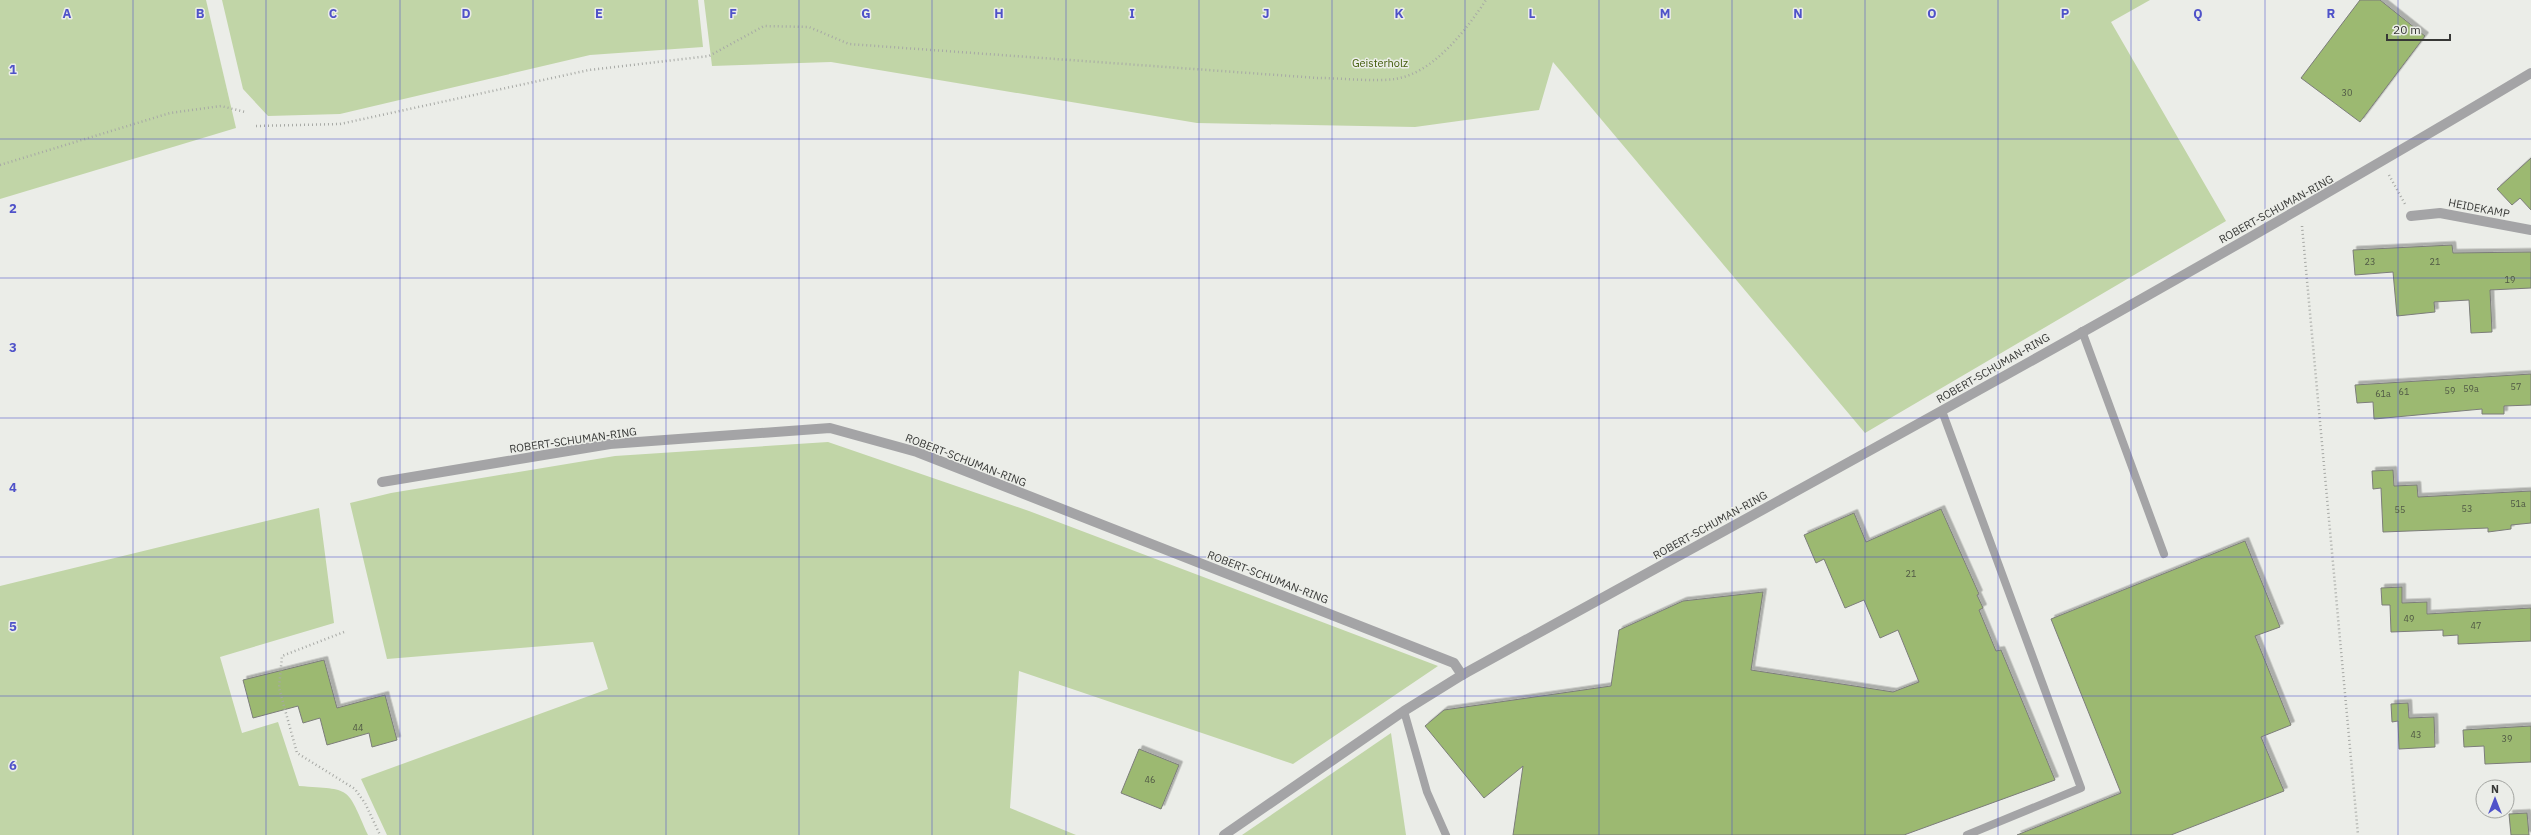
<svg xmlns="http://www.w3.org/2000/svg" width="2531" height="835" viewBox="0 0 2531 835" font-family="'IBM Plex Sans',sans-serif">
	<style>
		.green { fill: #c1d5a7 }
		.building { fill: #9cb971; stroke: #7c7d7a; filter: url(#shadow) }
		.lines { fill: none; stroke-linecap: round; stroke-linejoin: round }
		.path { stroke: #a7a9a5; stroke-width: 2.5; stroke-dasharray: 1 3; stroke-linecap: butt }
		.lane { stroke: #a4a4a6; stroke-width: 8 }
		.street { stroke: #a4a4a6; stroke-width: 10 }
		.grid { fill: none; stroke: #4f52c9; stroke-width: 1; stroke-opacity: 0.55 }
		.labels { text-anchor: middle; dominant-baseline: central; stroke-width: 3; stroke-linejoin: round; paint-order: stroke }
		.number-label { font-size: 9px; fill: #505845 }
		.park-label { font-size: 11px; fill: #415b09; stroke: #ebede8 }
		.street-label { font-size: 11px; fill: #373836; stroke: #ebede8 }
		.grid-label { font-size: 13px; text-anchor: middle; font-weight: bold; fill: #4f52c9; stroke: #ebede8; stroke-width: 3; stroke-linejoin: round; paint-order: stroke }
	</style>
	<defs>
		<filter id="shadow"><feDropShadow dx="3.5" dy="-3.5" stdDeviation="0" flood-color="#0004"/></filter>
	</defs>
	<rect width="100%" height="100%" fill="#ebede8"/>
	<g class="green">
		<polygon points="0,0 206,0 236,128 0,199"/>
		<polygon points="222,0 698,0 703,47 590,55 340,114 268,116 243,89"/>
		<polygon points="704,0 2150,0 2111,22 2226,221 1865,433 1553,62 1539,110 1415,127 1197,123 831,62 712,66"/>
		<polygon points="828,442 1029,511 1438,666 1293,764 1019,671 1010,808 1076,835 387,835 361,779 608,689 593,642 387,659 350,503 391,493 615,456"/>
		<path d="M319,508l15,115 -114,34 22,76 36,-11 21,64c53,4 47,-1 69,49h-368v-249z"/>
		<polygon points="1391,733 1406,835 1242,835"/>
	</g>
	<g class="building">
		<polygon points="2360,0 2380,0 2425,36 2360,122 2301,78"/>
		<polygon points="2531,158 2531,210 2520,198 2512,205 2497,189"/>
		<polygon points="2452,245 2453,253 2531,252 2531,288 2490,290 2492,332 2471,333 2469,300 2434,302 2435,312 2397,316 2393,272 2355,275 2353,250"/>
		<polygon points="2531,374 2531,405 2504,406 2504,414 2482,414 2482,409 2374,419 2373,402 2357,403 2355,385"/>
		<polygon points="2393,470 2394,486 2417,485 2418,497 2531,491 2531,523 2511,525 2511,529 2488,532 2488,528 2383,532 2381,488 2373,489 2372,471"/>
		<polygon points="1941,509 1979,594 1977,595 1983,608 1979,610 1996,651 2001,650 2055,780 1904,835 1513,835 1523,766 1484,798 1425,726 1444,710 1611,686 1619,630 1683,601 1763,592 1751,670 1893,692 1919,682 1898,630 1880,638 1864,600 1845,608 1824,559 1816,563 1804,535 1854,513 1866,542"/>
		<polygon points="2245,541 2280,627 2255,636 2291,725 2261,737 2284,791 2171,835 2017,835 2121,793 2051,619"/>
		<polygon points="2402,587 2402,603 2427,602 2427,614 2531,608 2531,641 2458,644 2458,635 2443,636 2443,630 2391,632 2390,605 2382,605 2381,588"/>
		<polygon points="324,660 337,708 385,695 397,740 372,747 369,733 327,745 320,718 303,723 298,706 253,718 243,680"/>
		<polygon points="2408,703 2409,718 2434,717 2435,747 2399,749 2398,721 2392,722 2391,704"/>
		<polygon points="2531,726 2531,762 2485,764 2484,746 2464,747 2463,730"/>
		<polygon points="1139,749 1179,765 1161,809 1121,793"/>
		<polygon points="2527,813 2529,835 2511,835 2509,814"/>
	</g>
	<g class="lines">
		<g class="path">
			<path d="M256,126l84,-2 249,-54 120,-14 55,-30 45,1 40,17 469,34c24,0 55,4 77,1 39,-6 71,-49 91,-79"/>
			<polyline points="0,165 170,113 221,106 245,112"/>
			<polyline points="2389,175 2405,204"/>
			<polyline points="2302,226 2358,835"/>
			<polyline points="344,632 282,656 279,688 297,753 355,789 365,803 380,835"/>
		</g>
		<g class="lane">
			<polyline points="2082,331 2164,554"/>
			<polyline points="1942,411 2081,788 1967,835"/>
			<polyline points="1404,711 1427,792 1446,835"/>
		</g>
		<g class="street">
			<polyline points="2411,216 2440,213 2531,230"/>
			<polyline points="382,482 610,444 830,428 917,452 1454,663 1462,675"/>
			<path d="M1224,835l180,-124 58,-36c358,-197 718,-392 1069,-602"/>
		</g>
	</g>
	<path class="grid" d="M133,0v835M266,0v835M400,0v835M533,0v835M666,0v835M799,0v835M932,0v835M1066,0v835M1199,0v835M1332,0v835M1465,0v835M1599,0v835M1732,0v835M1865,0v835M1998,0v835M2131,0v835M2265,0v835M2398,0v835M0,139h2531M0,278h2531M0,418h2531M0,557h2531M0,696h2531"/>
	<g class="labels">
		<g class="number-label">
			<text x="2347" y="92">30</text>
			<text x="2370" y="261">23</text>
			<text x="2435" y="261">21</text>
			<text x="2510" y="279">19</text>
			<text x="2516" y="386">57</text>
			<text x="2471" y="388">59a</text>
			<text x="2450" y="390">59</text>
			<text x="2404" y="391">61</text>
			<text x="2383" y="393">61a</text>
			<text x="2518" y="503">51a</text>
			<text x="2467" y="508">53</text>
			<text x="2400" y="509">55</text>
			<text x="1911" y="573">21</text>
			<text x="2409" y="618">49</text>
			<text x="2476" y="625">47</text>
			<text x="358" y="727">44</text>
			<text x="2416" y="734">43</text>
			<text x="2507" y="738">39</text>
			<text x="1150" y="779">46</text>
		</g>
		<g class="park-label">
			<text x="1380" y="63">Geisterholz</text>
		</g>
		<g class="street-label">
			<text transform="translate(2479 208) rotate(11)">HEIDEKAMP</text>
			<text transform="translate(2276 209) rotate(-29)">ROBERT-SCHUMAN-RING</text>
			<text transform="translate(1993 368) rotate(-30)">ROBERT-SCHUMAN-RING</text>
			<text transform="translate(573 440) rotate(-8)">ROBERT-SCHUMAN-RING</text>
			<text transform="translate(966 460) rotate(21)">ROBERT-SCHUMAN-RING</text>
			<text transform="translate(1710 525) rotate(-29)">ROBERT-SCHUMAN-RING</text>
			<text transform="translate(1268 577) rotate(21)">ROBERT-SCHUMAN-RING</text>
		</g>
	</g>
	<g class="grid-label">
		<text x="67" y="18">A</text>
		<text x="200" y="18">B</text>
		<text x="333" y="18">C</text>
		<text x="466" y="18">D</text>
		<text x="599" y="18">E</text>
		<text x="733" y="18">F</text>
		<text x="866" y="18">G</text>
		<text x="999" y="18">H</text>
		<text x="1132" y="18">I</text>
		<text x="1266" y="18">J</text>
		<text x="1399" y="18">K</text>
		<text x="1532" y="18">L</text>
		<text x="1665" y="18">M</text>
		<text x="1798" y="18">N</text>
		<text x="1932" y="18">O</text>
		<text x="2065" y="18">P</text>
		<text x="2198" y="18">Q</text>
		<text x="2331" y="18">R</text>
		<text x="13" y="74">1</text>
		<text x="13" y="213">2</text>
		<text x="13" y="352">3</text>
		<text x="13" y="492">4</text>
		<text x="13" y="631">5</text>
		<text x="13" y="770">6</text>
	</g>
	<g transform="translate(2495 799)"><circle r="19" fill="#ebede8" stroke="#a3a5a1"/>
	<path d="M0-3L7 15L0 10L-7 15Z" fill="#4f52c9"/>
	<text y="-6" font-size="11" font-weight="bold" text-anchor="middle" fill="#373836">N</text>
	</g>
	<path d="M2387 34v6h63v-6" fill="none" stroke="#373836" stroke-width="2"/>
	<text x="2393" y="34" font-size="12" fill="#373836" stroke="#ebede8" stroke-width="3" paint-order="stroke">20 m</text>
</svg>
